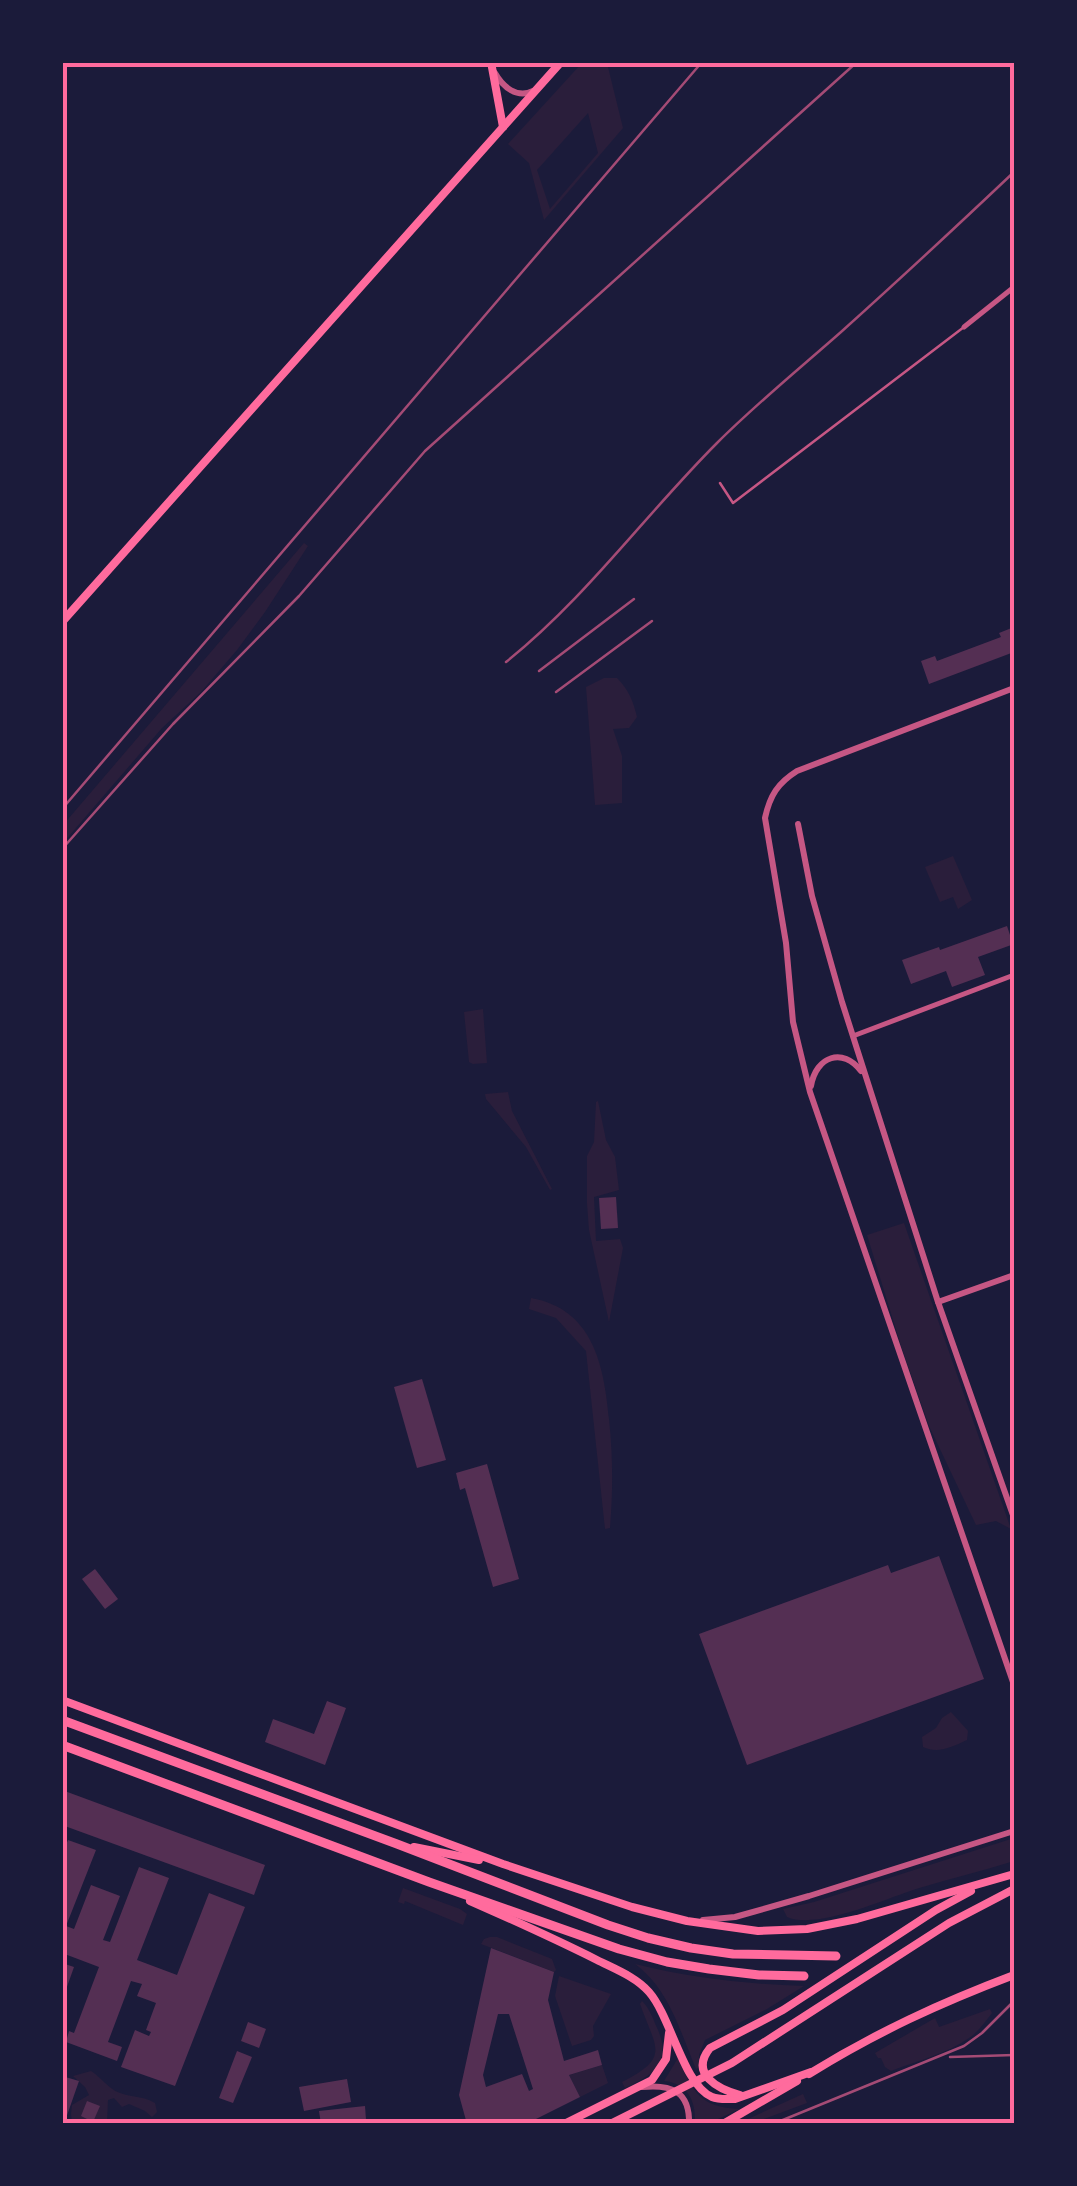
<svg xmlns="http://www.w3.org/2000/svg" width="1077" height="2186" font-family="'Exo 2',sans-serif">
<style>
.green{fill:#2a1e3b;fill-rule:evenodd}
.building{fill:#542f53;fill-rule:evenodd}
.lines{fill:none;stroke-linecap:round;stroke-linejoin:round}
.service{stroke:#c65784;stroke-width:2.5}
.minor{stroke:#c65784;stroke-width:5}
.tertiary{stroke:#c65784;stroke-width:6}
.secondary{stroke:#ff6b9d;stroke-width:8}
.primary{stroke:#ff6b9d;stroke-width:9}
.tram{stroke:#a44b75;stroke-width:2.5}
.rail{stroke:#a44b75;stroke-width:2.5}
.neatline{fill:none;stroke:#ff6b9d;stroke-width:4}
</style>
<rect width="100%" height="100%" fill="#1b1b3a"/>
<g class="green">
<path d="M 582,63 L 607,63 L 623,128 L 544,220 L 529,163 L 508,144 ZM 588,113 L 598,153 L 550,209 L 537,170 Z"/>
<polygon points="304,543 308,546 265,612 237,650 201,692 162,728 63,843 63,825"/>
<path d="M 604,678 L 617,678 C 629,690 633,701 637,717 L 629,728 L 613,729 L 622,756 L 622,803 L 595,805 L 586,687 Z"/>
<polygon points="953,856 972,900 958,909 953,897 940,902 925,867"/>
<polygon points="483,1009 487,1063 473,1064 469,1062 464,1012"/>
<polygon points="508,1092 512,1111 552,1189 550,1190 526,1147 486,1099 485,1094"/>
<polygon points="598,1101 606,1140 615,1157 619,1190 594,1197 596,1241 620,1239 623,1248 609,1322 589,1230 587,1203 587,1156 594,1142 596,1102"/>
<polygon points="904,1223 1011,1529 996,1521 976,1525 929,1426 901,1346 867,1235"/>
<path d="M 531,1298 C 593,1309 604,1365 609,1419 C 613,1456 613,1491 610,1528 L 605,1529 L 586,1351 L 556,1318 L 529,1309 Z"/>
<path d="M 951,1712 L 968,1731 L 967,1740 C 952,1747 938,1754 923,1747 L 922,1737 L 936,1728 L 942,1718 Z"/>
<path d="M 1014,1838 L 1014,1861 C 982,1871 949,1879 916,1889 C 885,1899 817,1930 787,1917 L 783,1909 L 814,1902 Z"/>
<polygon points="403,1888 460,1909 467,1914 463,1925 405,1901 404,1904 398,1902"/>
<polygon points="490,1937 497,1937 552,1959 556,1970 554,1972 481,1944 484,1939"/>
<path d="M 635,1964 C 691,1978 746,1984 804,1986 L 767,2009 L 705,2040 L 699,2055 L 700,2067 L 696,2069 C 680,2031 669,1989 635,1964 Z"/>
<polygon points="559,1976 611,1994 593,2026 594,2036 591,2040 572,2046 555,1996"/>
<path d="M 642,2001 C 650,2009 653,2019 658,2030 C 672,2063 652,2076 625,2088 L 622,2082 C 671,2057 656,2049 640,2004 Z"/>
<path d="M 990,2009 L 992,2013 C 985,2022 978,2032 969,2038 C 947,2054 916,2061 891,2071 L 885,2067 L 881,2058 L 878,2058 L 875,2053 L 935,2018 L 939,2027 Z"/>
<path d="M 678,2058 C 693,2092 699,2107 740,2109 L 709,2123 L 695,2123 C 696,2100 687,2083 664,2081 Z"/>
<polygon points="602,2065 608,2083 580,2097 569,2075"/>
<path d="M 91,2071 C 101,2077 108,2089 120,2093 C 133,2098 141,2095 155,2103 L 157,2112 L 152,2117 L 145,2111 L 129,2104 L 122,2107 L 114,2098 L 108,2100 L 107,2123 L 72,2123 L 71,2114 L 72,2105 L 89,2095 L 85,2087 L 73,2076 Z"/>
<polygon points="803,2094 807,2103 753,2123 748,2120 745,2123 739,2123"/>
</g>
<g class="building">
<polygon points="1014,627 1014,652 929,684 921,661 935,656 937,661 1001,637 999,633"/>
<polygon points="1007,926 1011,938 1014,937 1014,944 978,957 985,975 952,987 946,971 911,984 902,960 939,947 940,950"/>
<polygon points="616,1197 618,1228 601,1229 599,1198"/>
<polygon points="422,1379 446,1460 417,1468 394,1387"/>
<polygon points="487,1464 519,1579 493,1587 465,1488 460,1490 456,1473"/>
<polygon points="939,1556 984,1679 747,1765 699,1634 888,1565 891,1573"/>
<polygon points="95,1569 118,1599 105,1609 82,1579"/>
<polygon points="327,1701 346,1708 325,1765 265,1742 273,1719 314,1734"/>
<polygon points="62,1790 265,1865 254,1895 62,1825"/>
<polygon points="68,1840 96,1850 66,1926 74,1929 91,1885 120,1896 103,1940 110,1942 139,1867 169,1878 137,1960 177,1975 209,1893 245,1907 175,2086 121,2067 135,2030 149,2036 151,2032 146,2030 156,2003 137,1996 142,1984 131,1981 108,2042 122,2047 117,2061 66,2042 69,2031 74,2033 99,1967 62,1953 62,1854"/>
<path d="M 491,1948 L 554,1972 L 548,2000 L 564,2061 L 598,2050 L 602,2065 L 569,2075 L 580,2097 L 526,2124 L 467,2124 L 459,2095 ZM 498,2014 L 509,2014 L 533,2089 L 529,2091 L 522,2074 L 486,2087 L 483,2075 Z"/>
<polygon points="62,1963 74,1967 63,1998 62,1998"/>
<polygon points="248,2022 266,2029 259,2048 241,2041"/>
<polygon points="237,2051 252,2057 233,2103 219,2098"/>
<polygon points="62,2076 79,2081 64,2124 62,2124"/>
<polygon points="347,2079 351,2102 304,2111 299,2087"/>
<polygon points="87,2101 100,2106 93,2122 81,2116"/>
<polygon points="365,2106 366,2120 321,2124 319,2111"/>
</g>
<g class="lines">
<polyline class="service" points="720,483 733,503 964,327"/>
<g class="minor">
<polyline points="964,327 1014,287"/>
<polyline points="853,1036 1014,975"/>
</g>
<g class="tertiary">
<path d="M 495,73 C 503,87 517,99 533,91"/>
<path d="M 1014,688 L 797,771 C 778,783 770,795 765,818 L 786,943 L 793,1022 L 810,1092 L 1014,1685"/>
<polyline points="798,824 812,896 842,1002 938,1302 1014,1518"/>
<path d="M 811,1086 C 816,1056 843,1047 861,1071"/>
<polyline points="938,1302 1014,1275"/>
<polyline points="703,1920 735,1917 809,1896 1014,1831"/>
<path d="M 642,2087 C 671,2084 690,2091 689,2124"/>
</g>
<g class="secondary">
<polyline points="491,62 503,127"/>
<polyline points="62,622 561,62"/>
<polyline points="62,1700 503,1864 632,1907 687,1921 758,1931 807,1929 857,1919 1014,1874"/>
<polyline points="414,1847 479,1860"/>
<path d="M 470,1901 C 513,1920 555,1939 597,1960 C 615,1969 636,1977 649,1992 C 671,2017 684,2086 712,2097 C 719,2100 727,2099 735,2099 L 811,2072"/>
<path d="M 809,2074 C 877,2032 940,2003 1014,1975"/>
<path d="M 740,2095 C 718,2089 689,2074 710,2048 L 783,2010 L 936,1910 L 971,1891"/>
<polyline points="564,2124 652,2080 666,2059 669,2033"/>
<polyline points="610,2124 732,2063 949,1923 1014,1889"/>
<polyline points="723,2124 797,2081"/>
</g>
<g class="primary">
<polyline points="62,1720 397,1844 608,1925 648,1938 691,1948 733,1954 836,1956"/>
<polyline points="62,1745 429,1882 619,1949 667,1962 709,1969 759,1975 804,1976"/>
</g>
<g class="tram">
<polyline points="950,2057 1014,2055"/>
<polyline points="773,2124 964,2046 982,2033 1014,2001"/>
</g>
<g class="rail">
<path d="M 506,662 C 586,598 645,515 717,443 C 756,404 799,369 841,332 C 900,279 957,226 1014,172"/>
<polyline points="539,671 634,599"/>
<polyline points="556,692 652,621"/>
<polyline points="62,809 702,62"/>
<polyline points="62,849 173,724 299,596 425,451 857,62"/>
</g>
</g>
<rect width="1077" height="2186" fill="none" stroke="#1b1b3a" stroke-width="130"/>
<rect x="65" y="65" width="947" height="2056" class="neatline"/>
</svg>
